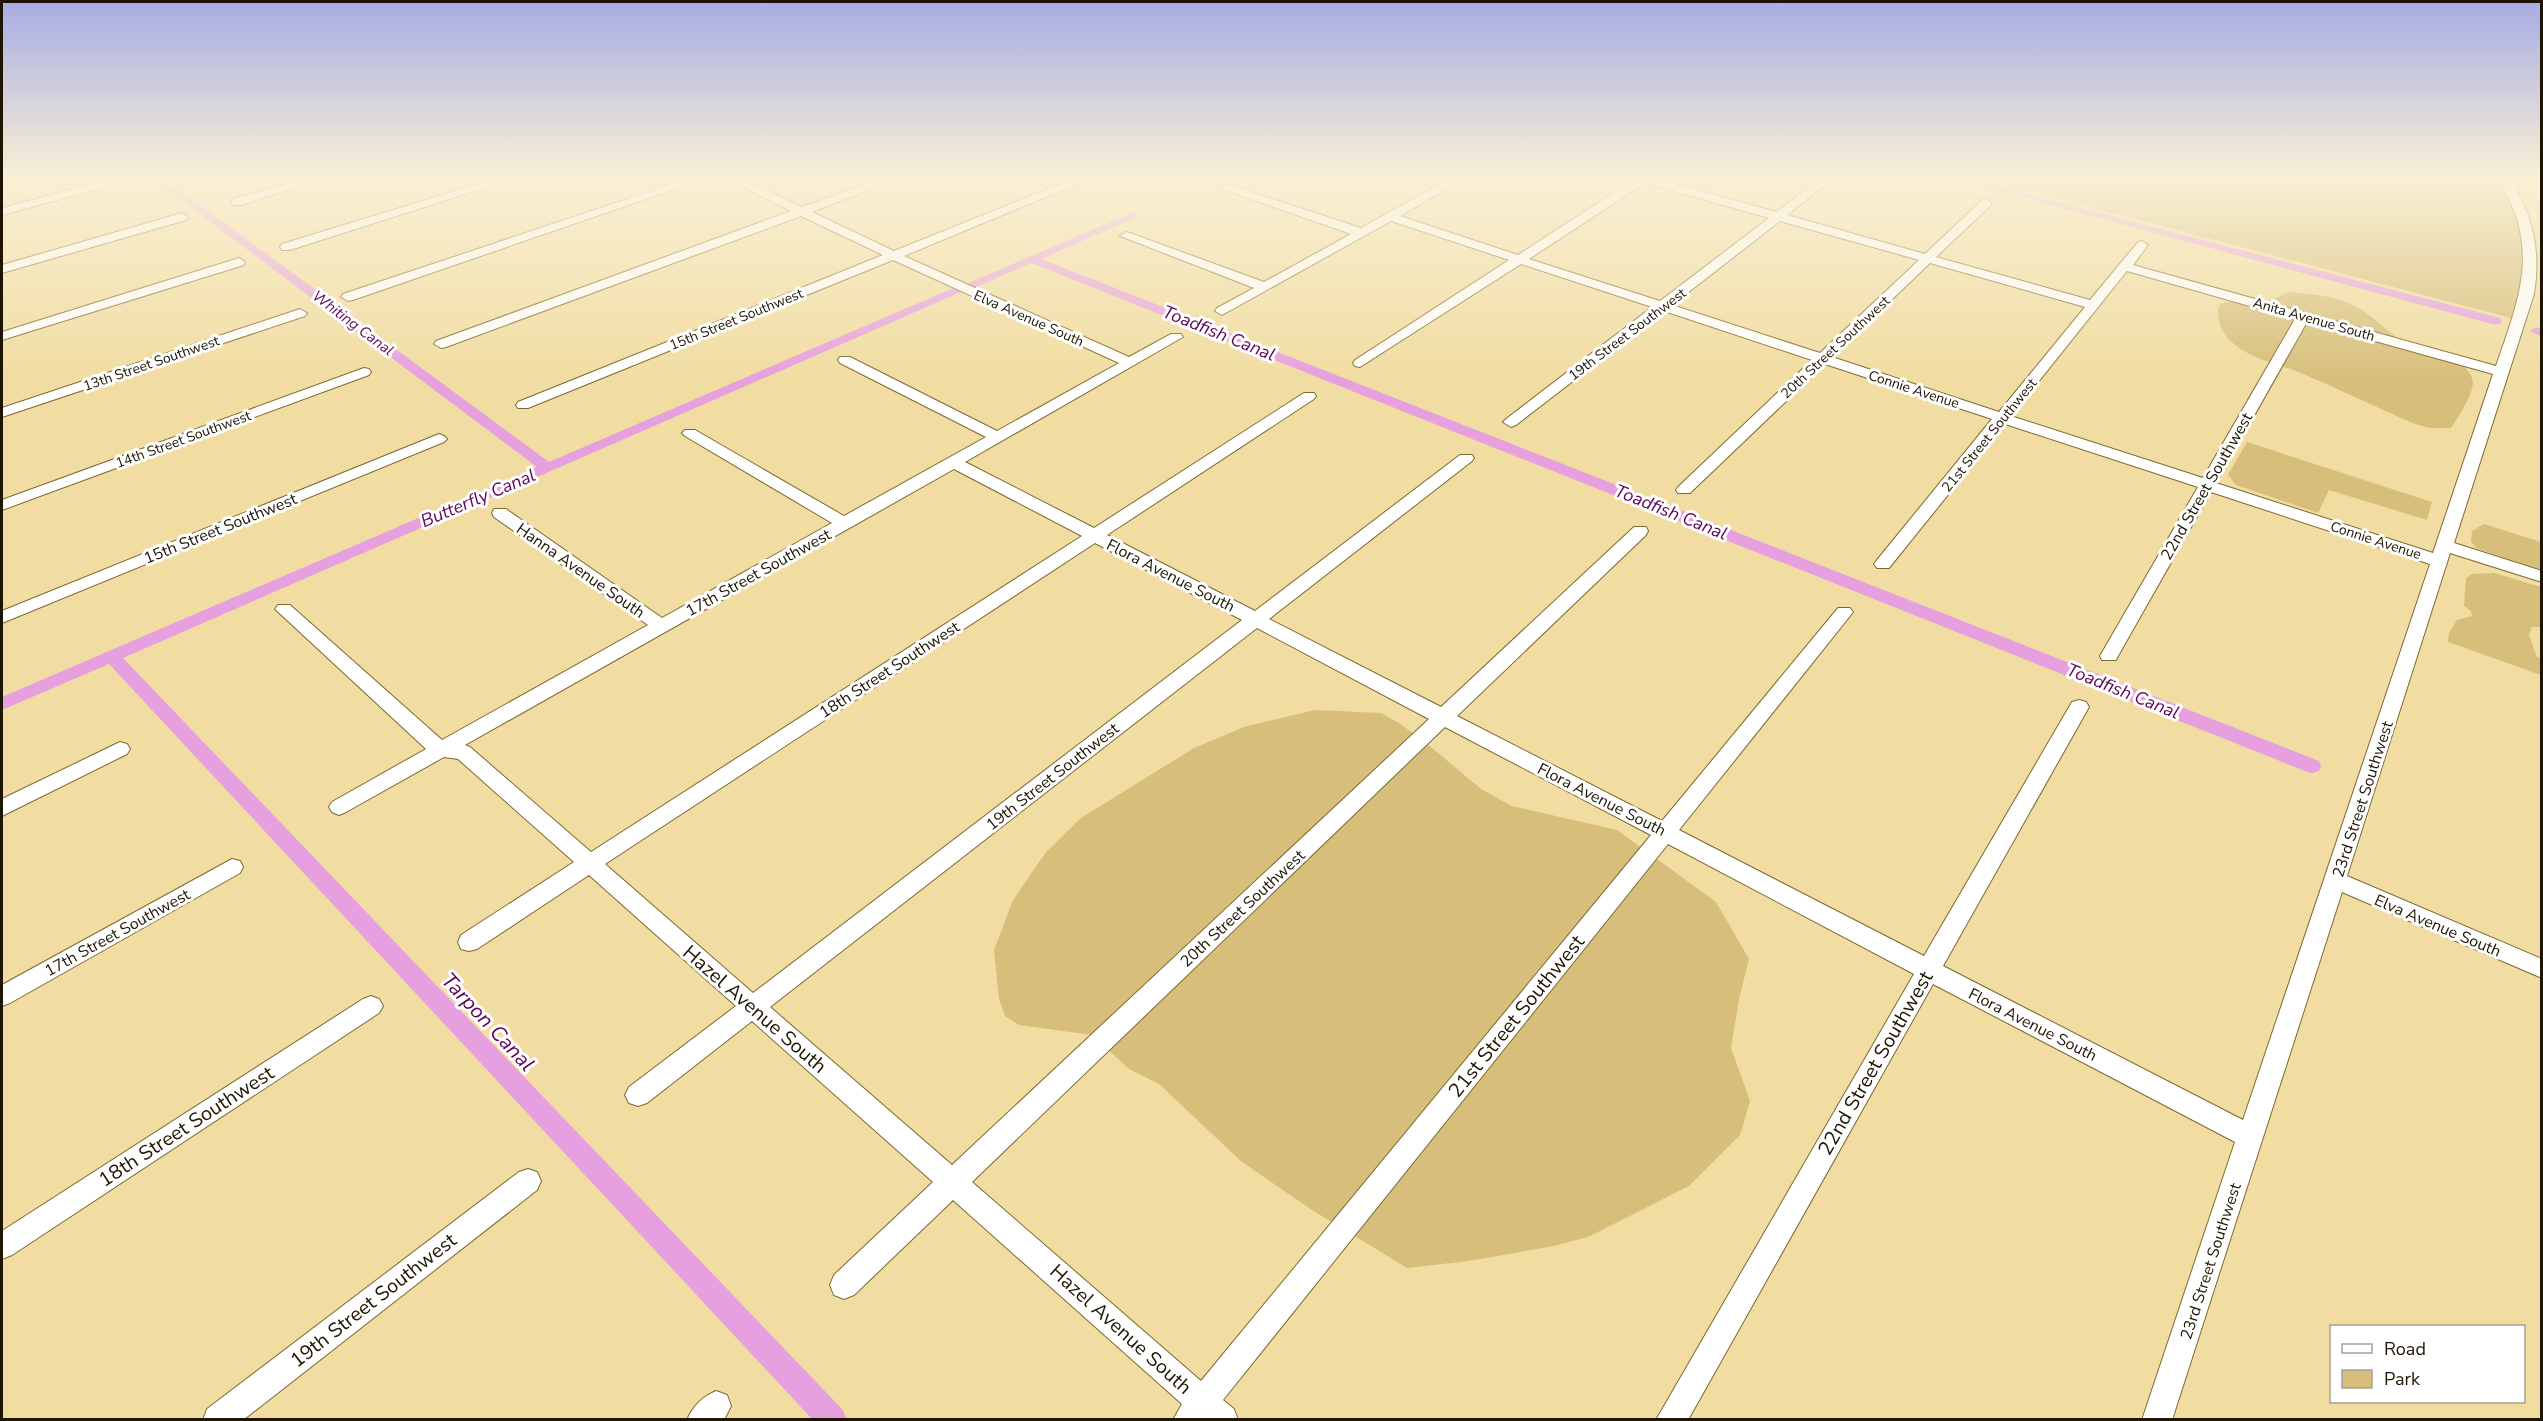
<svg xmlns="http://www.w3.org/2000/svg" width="2543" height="1421" font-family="'Nunito Sans',sans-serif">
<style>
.green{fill:#d7bf7b}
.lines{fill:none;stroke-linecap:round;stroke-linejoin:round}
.canal{fill:#e7a0df;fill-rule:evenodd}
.minor-casing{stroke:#7c6931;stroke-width:2}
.minor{fill:#fff;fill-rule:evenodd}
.labels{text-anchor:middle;stroke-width:6;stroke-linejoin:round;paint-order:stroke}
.far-street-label{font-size:14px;fill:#1d1501;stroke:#fff}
.far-water-label{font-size:15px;font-style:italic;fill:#5e0559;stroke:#fff}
.street-label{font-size:16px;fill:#1d1501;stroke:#fff}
.water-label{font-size:18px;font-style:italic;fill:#5e0559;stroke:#fff}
.near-street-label{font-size:20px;fill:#1d1501;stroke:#fff}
.near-water-label{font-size:21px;font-style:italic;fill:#5e0559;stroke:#fff}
</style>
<rect width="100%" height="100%" fill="#f1dda2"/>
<g class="green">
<path d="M 2008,179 L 2498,179 C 2528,229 2529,264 2511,318 L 2002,184 Z"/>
<path d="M 2289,292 C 2311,294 2331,295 2352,305 C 2371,313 2383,328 2400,340 C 2421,354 2461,351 2472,378 C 2477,390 2458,417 2451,428 L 2429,428 L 2415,424 C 2377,408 2339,389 2301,373 C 2279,364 2253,360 2234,344 C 2223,336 2214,317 2220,304 L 2235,300 L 2271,300 Z"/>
<polygon points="2247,442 2432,502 2427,520 2329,490 2318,513 2236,485 2228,475"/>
<polygon points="2484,524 2541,542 2541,571 2476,548 2471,541 2472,531"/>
<polygon points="2494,573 2541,587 2541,627 2532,627 2529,635 2537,657 2541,658 2541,675 2448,642 2449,633 2457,620 2472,616 2471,611 2464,606 2466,578 2472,574"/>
<polygon points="1315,710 1381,713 1399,723 1425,742 1481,789 1512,806 1617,830 1716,902 1749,959 1739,999 1731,1048 1750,1101 1740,1135 1689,1186 1588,1237 1554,1246 1469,1261 1407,1268 1312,1210 1242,1162 1159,1084 1129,1069 1092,1035 1019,1025 1005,1016 999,999 994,950 1013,900 1046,852 1081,818 1194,748 1244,727"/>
</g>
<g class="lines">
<g class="canal">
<polygon points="153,179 165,179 549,462 951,289 955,288 961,292 123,658 843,1410 847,1420 813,1420 109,664 2,710 2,697 537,467"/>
<polygon points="1954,179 1971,179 2500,318 2502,321 2500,324 2492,324"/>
<polygon points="1133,212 1137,213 1137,217 1041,259 2319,761 2321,766 2319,771 2312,773 2305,771 1031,263 974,288 970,289 964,285"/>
<polygon points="2536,327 2542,329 2542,337 2530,331"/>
</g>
<defs>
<g id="minor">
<polygon points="110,179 129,179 127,181 2,215 2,208"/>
<polygon points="302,179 321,179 241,205 233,205 231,202 233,199"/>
<polygon points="494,179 512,179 290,250 282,250 280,247 282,244"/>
<polygon points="687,179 704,179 353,300 348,301 341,297 343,294"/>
<path d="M 727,179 L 742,179 L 802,207 L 879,179 L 896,179 L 812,212 L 894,251 L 1073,179 L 1089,179 L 904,256 L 1129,357 L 1171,334 L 1181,334 L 1183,337 L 965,462 L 1094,528 L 1304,393 L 1314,393 L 1316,396 L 1314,399 L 1107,535 L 1255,611 L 1460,455 L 1472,455 L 1474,458 L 1472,461 L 1269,619 L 1441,707 L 1634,527 L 1646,527 L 1648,531 L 1646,535 L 1457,716 L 1662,821 L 1838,608 L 1850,608 L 1853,612 L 1850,616 L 1679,830 L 1924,956 L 2072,702 L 2079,700 L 2086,702 L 2089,707 L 1943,966 L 2243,1120 L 2430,564 L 2211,492 L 2118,656 L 2116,660 L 2102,660 L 2100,656 L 2198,487 L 2005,424 L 1889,568 L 1877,568 L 1874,564 L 1877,560 L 1992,419 L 1825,364 L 1690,493 L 1678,493 L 1676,490 L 1678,487 L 1812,360 L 1664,311 L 1516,425 L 1511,427 L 1503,422 L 1506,419 L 1652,307 L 1521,264 L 1360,367 L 1355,366 L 1353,363 L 1355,360 L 1509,260 L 1391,221 L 1222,315 L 1215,311 L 1217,308 L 1254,288 L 1120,236 L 1126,232 L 1130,233 L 1264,282 L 1351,234 L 1222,189 L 1222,185 L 1230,185 L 1361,228 L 1449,179 L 1464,179 L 1400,216 L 1518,255 L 1635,179 L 1658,179 L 1776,212 L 1820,179 L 1833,179 L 1787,215 L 1925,254 L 1982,200 L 1986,199 L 1992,203 L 1990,206 L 1936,257 L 2090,300 L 2138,242 L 2142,241 L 2148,245 L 2133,265 L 2496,366 C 2520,296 2541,247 2498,179 L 2510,179 C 2533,215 2541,251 2534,294 L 2454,543 L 2542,571 L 2542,582 L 2450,553 L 2347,876 L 2542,959 L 2542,978 L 2342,892 L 2172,1420 L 2142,1420 L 2235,1142 L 1933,984 L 1688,1420 L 1656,1420 L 1914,974 L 1668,844 L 1223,1400 L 1234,1409 L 1238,1420 L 1173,1420 L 1182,1404 L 953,1200 L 854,1295 L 844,1299 L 834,1295 L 830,1285 L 834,1275 L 933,1182 L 752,1021 L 647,1103 L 638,1106 L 629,1103 L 625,1095 L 629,1087 L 736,1006 L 589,875 L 477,949 L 469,951 L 461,949 L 458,942 L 461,935 L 574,862 L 458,759 L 444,757 L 346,812 L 339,815 L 332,812 L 329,807 L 332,802 L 426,749 L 275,609 L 278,605 L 290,605 L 442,740 L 648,625 L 494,517 L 492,513 L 494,509 L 506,509 L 662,618 L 832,523 L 685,436 L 682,433 L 685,430 L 695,430 L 844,516 L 986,437 L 840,363 L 838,360 L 840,357 L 850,357 L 997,431 L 1119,363 L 893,260 L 528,408 L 518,408 L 516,405 L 518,402 L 883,255 L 801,216 L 446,347 L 441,348 L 434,344 L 436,341 L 791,211 ZM 1645,183 L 1769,218 L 1660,301 L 1529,259 ZM 1780,221 L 1919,260 L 1820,353 L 1672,305 ZM 1930,263 L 2085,307 L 1999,412 L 1832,357 ZM 2127,271 L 2295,319 L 2203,478 L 2011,416 ZM 2307,322 L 2493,374 L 2433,553 L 2216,483 ZM 954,469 L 1082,536 L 591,852 L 470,747 L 465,745 ZM 1095,543 L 1242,620 L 753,993 L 605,864 ZM 1257,628 L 1429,719 L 952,1165 L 770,1007 ZM 1445,727 L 1651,835 L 1201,1381 L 972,1182 Z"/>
<polygon points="182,213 188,217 186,220 2,273 2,265"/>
<polygon points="239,258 245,262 244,265 2,340 2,332"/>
<polygon points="300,309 307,313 305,316 2,417 2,408"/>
<polygon points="364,368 369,369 371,372 369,375 2,510 2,500"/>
<polygon points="439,434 444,436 447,439 444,442 2,623 2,611"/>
<polygon points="120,742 127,744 130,749 127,754 2,816 2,799"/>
<polygon points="232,859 240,861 243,867 240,873 10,1003 2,1006 2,985"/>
<polygon points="371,996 379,999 383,1006 379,1013 12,1255 2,1259 2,1231 363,999"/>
<polygon points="528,1169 537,1172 541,1181 537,1190 243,1420 203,1420 207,1409 519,1172"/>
<path d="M 716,1391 L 727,1395 L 731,1406 L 724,1420 L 687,1420 C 693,1406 702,1397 716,1391 Z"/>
</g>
</defs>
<use href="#minor" class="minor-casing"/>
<use href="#minor" class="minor"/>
</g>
<linearGradient id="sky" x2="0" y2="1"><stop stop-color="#a7ace4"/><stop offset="0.47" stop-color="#f9f0d5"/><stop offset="1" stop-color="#f9f0d5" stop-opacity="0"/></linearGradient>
<rect width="2543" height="378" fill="url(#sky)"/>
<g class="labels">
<g class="far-street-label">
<text transform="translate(1029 318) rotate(24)" y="5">Elva Avenue South</text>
<text transform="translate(736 319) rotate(-22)" y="5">15th Street Southwest</text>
<text transform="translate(2314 319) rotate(16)" y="5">Anita Avenue South</text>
<text transform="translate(1627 334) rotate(-37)" y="5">19th Street Southwest</text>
<text transform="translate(1835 347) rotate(-43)" y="5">20th Street Southwest</text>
<text transform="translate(151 363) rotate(-19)" y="5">13th Street Southwest</text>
<text transform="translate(1914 389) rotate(18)" y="5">Connie Avenue</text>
<text transform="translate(1989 435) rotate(-51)" y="5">21st Street Southwest</text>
<text transform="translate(183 439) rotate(-20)" y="5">14th Street Southwest</text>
<text transform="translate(2376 540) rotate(18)" y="5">Connie Avenue</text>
</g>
<g class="far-water-label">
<text transform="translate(353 323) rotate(37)" y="5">Whiting Canal</text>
</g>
<g class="street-label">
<text transform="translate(2206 486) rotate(-60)" y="6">22nd Street Southwest</text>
<text transform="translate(220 528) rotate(-22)" y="6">15th Street Southwest</text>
<text transform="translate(581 570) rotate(35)" y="6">Hanna Avenue South</text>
<text transform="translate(758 572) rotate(-29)" y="6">17th Street Southwest</text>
<text transform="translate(1171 575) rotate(27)" y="6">Flora Avenue South</text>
<text transform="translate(889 669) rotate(-33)" y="6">18th Street Southwest</text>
<text transform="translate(1052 776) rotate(-38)" y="6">19th Street Southwest</text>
<text transform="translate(1602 799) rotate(27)" y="6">Flora Avenue South</text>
<text transform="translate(2362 799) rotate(-72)" y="6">23rd Street Southwest</text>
<text transform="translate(1242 908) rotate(-43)" y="6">20th Street Southwest</text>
<text transform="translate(2438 925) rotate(23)" y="6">Elva Avenue South</text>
<text transform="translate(117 932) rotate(-29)" y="6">17th Street Southwest</text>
<text transform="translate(2033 1024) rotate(27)" y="6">Flora Avenue South</text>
<text transform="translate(2210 1261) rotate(-72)" y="6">23rd Street Southwest</text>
</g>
<g class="water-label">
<text transform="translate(1219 333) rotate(22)" y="6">Toadfish Canal</text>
<text transform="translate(478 498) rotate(-23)" y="6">Butterfly Canal</text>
<text transform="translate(1671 512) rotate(22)" y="6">Toadfish Canal</text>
<text transform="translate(2123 691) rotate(22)" y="6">Toadfish Canal</text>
</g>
<g class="near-street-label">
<text transform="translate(755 1009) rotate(41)" y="7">Hazel Avenue South</text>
<text transform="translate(1516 1016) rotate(-51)" y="7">21st Street Southwest</text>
<text transform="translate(1875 1063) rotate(-60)" y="7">22nd Street Southwest</text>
<text transform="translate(186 1126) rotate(-33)" y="7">18th Street Southwest</text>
<text transform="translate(373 1300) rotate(-38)" y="7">19th Street Southwest</text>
<text transform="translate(1121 1329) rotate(42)" y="7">Hazel Avenue South</text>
</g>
<g class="near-water-label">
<text transform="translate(488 1022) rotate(47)" y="7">Tarpon Canal</text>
</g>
</g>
<rect width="2543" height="1421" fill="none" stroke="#1d1501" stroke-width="6"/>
<rect x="2330" y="1325" width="195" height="78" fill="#ffffff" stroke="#a5a199" stroke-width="1.5"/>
<rect x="2342" y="1344" width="30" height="9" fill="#ffffff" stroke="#a5a199" stroke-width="1.5"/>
<text x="2384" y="1355" font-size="18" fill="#1d1501">Road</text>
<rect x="2342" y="1370" width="30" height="18" fill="#d7bf7b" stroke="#a5a199" stroke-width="1.5"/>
<text x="2384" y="1385" font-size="18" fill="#1d1501">Park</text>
</svg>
